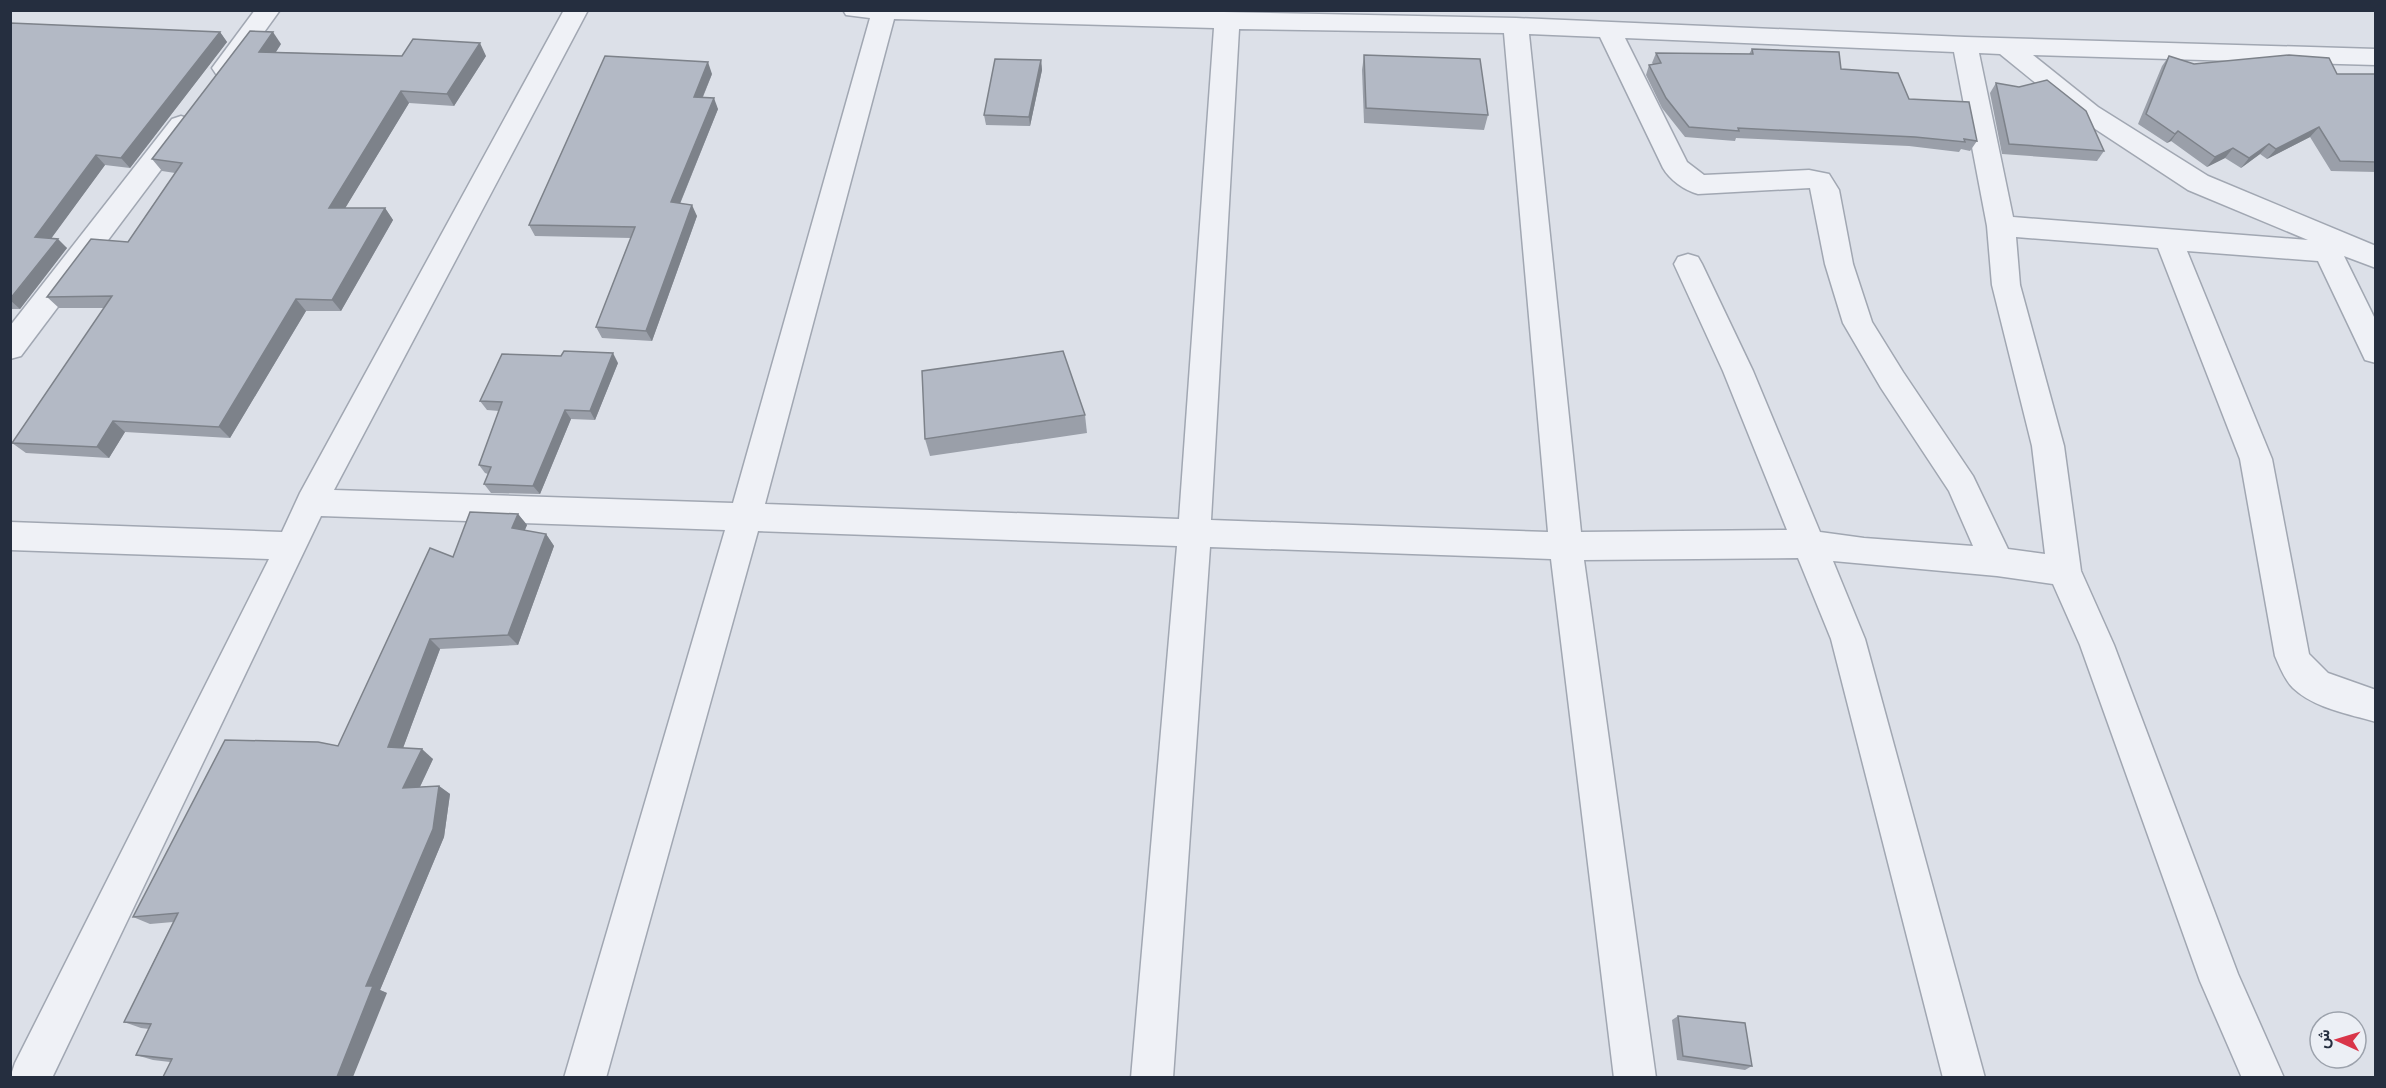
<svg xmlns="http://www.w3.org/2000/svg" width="2386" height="1088" font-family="Commissioner,Vazirmatn,sans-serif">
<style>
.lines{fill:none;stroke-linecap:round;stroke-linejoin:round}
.minor-casing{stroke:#a1a7b2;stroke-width:3}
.minor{fill:#eff1f6;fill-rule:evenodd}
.wall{fill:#9a9fa9}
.shaded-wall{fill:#7d828a}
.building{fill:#b3b9c5;stroke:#7d828a;stroke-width:1.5}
</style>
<rect width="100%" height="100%" fill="#dce0e8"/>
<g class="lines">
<defs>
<g id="minor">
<polygon points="255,10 280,10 234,74 225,76 216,74 212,68"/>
<path d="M 564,10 L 588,10 L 334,490 L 733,503 L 870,18 L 846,15 L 843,10 L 1127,10 L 1516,18 L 1965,37 L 2376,49 L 2376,65 L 2033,55 L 2098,107 L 2208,176 L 2376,246 L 2376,268 L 2344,256 L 2376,321 L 2376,363 L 2365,360 L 2318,261 L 2187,251 L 2272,459 L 2309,654 L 2328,673 L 2376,690 L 2376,722 C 2349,714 2314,708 2293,688 C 2284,679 2280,667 2275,656 L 2240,459 L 2158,248 L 2016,237 L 2020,285 L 2064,446 L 2081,571 L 2114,645 L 2238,974 L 2284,1078 L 2242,1078 L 2200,981 L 2080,645 L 2053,584 L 1997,576 L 1833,561 L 1865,639 L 1985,1078 L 1943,1078 L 1831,639 L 1798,558 L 1584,560 L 1656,1078 L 1614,1078 L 1551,559 L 1210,547 L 1173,1078 L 1131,1078 L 1177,546 L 758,531 L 606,1078 L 564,1078 L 725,530 L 321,516 L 52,1078 L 10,1078 L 15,1063 L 269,559 L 10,550 L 10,522 L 282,532 L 300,493 ZM 894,19 L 1214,28 L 1179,519 L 765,504 ZM 1239,29 L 1504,33 L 1548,532 L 1211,520 ZM 1529,34 L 1600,37 L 1663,168 C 1670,180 1684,190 1698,194 L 1810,188 L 1825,264 L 1843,323 L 1881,388 L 1949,491 L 1973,546 L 1864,538 L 1820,532 L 1753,371 L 1702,264 L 1698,257 L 1688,254 L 1678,257 L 1674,264 L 1723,371 L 1787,530 L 1581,532 ZM 1625,38 L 1954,52 L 1987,226 L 1992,285 L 2032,446 L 2045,554 L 2008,549 L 1973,476 L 1903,372 L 1872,322 L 1853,264 L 1839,190 L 1829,174 L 1809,170 L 1704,175 L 1687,162 ZM 1979,53 L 2000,54 L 2080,119 L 2188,190 L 2308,240 L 2013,217 Z"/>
<polygon points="181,116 190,119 194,125 190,131 21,356 10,359 10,326 172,119"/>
</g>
</defs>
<use href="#minor" class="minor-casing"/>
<use href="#minor" class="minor"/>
</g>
<g class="wall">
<polygon points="10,23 220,32 227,42 130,168 105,165 51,238 67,248 20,309 10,309"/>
<polygon points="281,44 276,52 402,56 486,56 454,106 409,103 345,208 385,208 393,220 341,311 306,311 230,438 125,432 109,458 26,453 12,443 104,308 59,308 47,297 128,242 175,173 162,171 152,159"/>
<polygon points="1752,49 1841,69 1909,99 1977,141 1970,151 1961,149 1959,152 1909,146 1736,138 1735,141 1685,137 1662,108 1646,75 1649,65 1653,64 1652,63 1656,53 1749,54"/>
<polygon points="1364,55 1488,115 1484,130 1364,123 1362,70"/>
<polygon points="2169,56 2194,64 2337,74 2376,74 2376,172 2331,171 2310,137 2267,159 2260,154 2241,168 2225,158 2207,167 2171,141 2167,143 2138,124 2162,66"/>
<polygon points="1041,60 1042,70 1030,126 986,125 984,115"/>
<polygon points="712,74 703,97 718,109 680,204 697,216 652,341 602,338 596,327 631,238 535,236 529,225"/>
<polygon points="1996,83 2104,151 2097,161 2002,154 1990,93"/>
<polygon points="618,363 595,420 571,419 540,494 491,493 484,484 488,474 485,473 479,465 499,411 487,410 480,401"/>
<polygon points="1085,415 1087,433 930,456 925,439"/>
<polygon points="518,514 527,525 524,531 546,534 554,546 518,645 440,649 403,748 433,759 420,787 439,786 450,794 444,837 380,990 387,993 170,1062 153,1060 136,1055 149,1029 141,1028 124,1022 173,922 150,924 133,917 338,746 453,557"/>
<polygon points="1678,1016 1752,1066 1745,1070 1677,1060 1672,1020"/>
</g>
<g class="shaded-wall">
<polygon points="220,32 227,42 130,168 121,158"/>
<polygon points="273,32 281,44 268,64 259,52"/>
<polygon points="480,43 486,56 454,106 447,94"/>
<polygon points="1041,60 1042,70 1030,126 1029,117"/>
<polygon points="708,62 712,74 698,108 694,97"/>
<polygon points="401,91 409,103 338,220 329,208"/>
<polygon points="714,98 718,109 676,213 671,202"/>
<polygon points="2319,127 2310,137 2267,159 2276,149"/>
<polygon points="2178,131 2171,141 2167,143 2175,134"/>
<polygon points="2269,144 2260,154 2241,168 2249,158"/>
<polygon points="2233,148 2225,158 2207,167 2215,157"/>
<polygon points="96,155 105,165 45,247 35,237"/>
<polygon points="692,205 697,216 652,341 646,331"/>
<polygon points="385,208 393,220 341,311 332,300"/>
<polygon points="58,239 67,248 20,309 10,300"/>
<polygon points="296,299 306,311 230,438 219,427"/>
<polygon points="613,353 618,363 595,420 590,411"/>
<polygon points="565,410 571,419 540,494 533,486"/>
<polygon points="113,421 125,432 109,458 97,447"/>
<polygon points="518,514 527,525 521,540 512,528"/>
<polygon points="546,534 554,546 518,645 508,635"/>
<polygon points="430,639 440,649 400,756 388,747"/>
<polygon points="422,749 433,759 415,797 403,788"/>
<polygon points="439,786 450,794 444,837 380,990 387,993 353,1077 337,1077 366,986"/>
</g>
<g class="building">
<polygon points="10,23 220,32 121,158 96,155 35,237 58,239 10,299"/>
<polygon points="250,31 273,32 259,52 402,56 413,39 480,43 447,94 401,91 329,208 385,208 332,300 296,299 219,427 113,421 97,447 12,443 112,296 47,297 91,239 128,242 182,163 152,159"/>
<polygon points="1752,49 1839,52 1841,69 1898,73 1909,99 1969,102 1977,141 1964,139 1965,142 1915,137 1738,128 1739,131 1689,127 1666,98 1649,65 1661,63 1656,53 1753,54"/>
<polygon points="1364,55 1480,59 1488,115 1366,108"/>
<polygon points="2289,55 2329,58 2337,74 2376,74 2376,162 2340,161 2319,127 2276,149 2269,144 2249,158 2233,148 2215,157 2178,131 2175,134 2146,114 2169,56 2194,64"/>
<polygon points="605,56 708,62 694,97 714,98 671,202 692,205 646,331 596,327 635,227 529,225"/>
<polygon points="995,59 1041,60 1029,117 984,115"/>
<polygon points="2047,80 2086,111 2104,151 2009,144 1996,83 2019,87"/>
<polygon points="564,351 613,353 590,411 565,410 533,486 484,484 491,467 479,465 502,402 480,401 502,354 561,356"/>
<polygon points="1063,351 1085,415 925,439 922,371"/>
<polygon points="470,512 518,514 512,528 546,534 508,635 430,639 388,747 422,749 403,788 439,786 433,829 366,986 373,986 337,1077 163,1077 172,1059 136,1055 151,1024 124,1022 178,913 133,917 225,740 318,742 338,746 430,548 453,557"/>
<polygon points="1678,1016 1745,1023 1752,1066 1683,1056"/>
</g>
<rect width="2386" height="1088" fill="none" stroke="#252e3f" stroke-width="24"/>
<g transform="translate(2338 1040) rotate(274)"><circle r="28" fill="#eceff5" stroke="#9ca2ac" stroke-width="1.5"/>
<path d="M0-4.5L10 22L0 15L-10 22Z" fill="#d93549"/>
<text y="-9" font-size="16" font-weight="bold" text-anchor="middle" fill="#252e3f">ش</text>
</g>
</svg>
